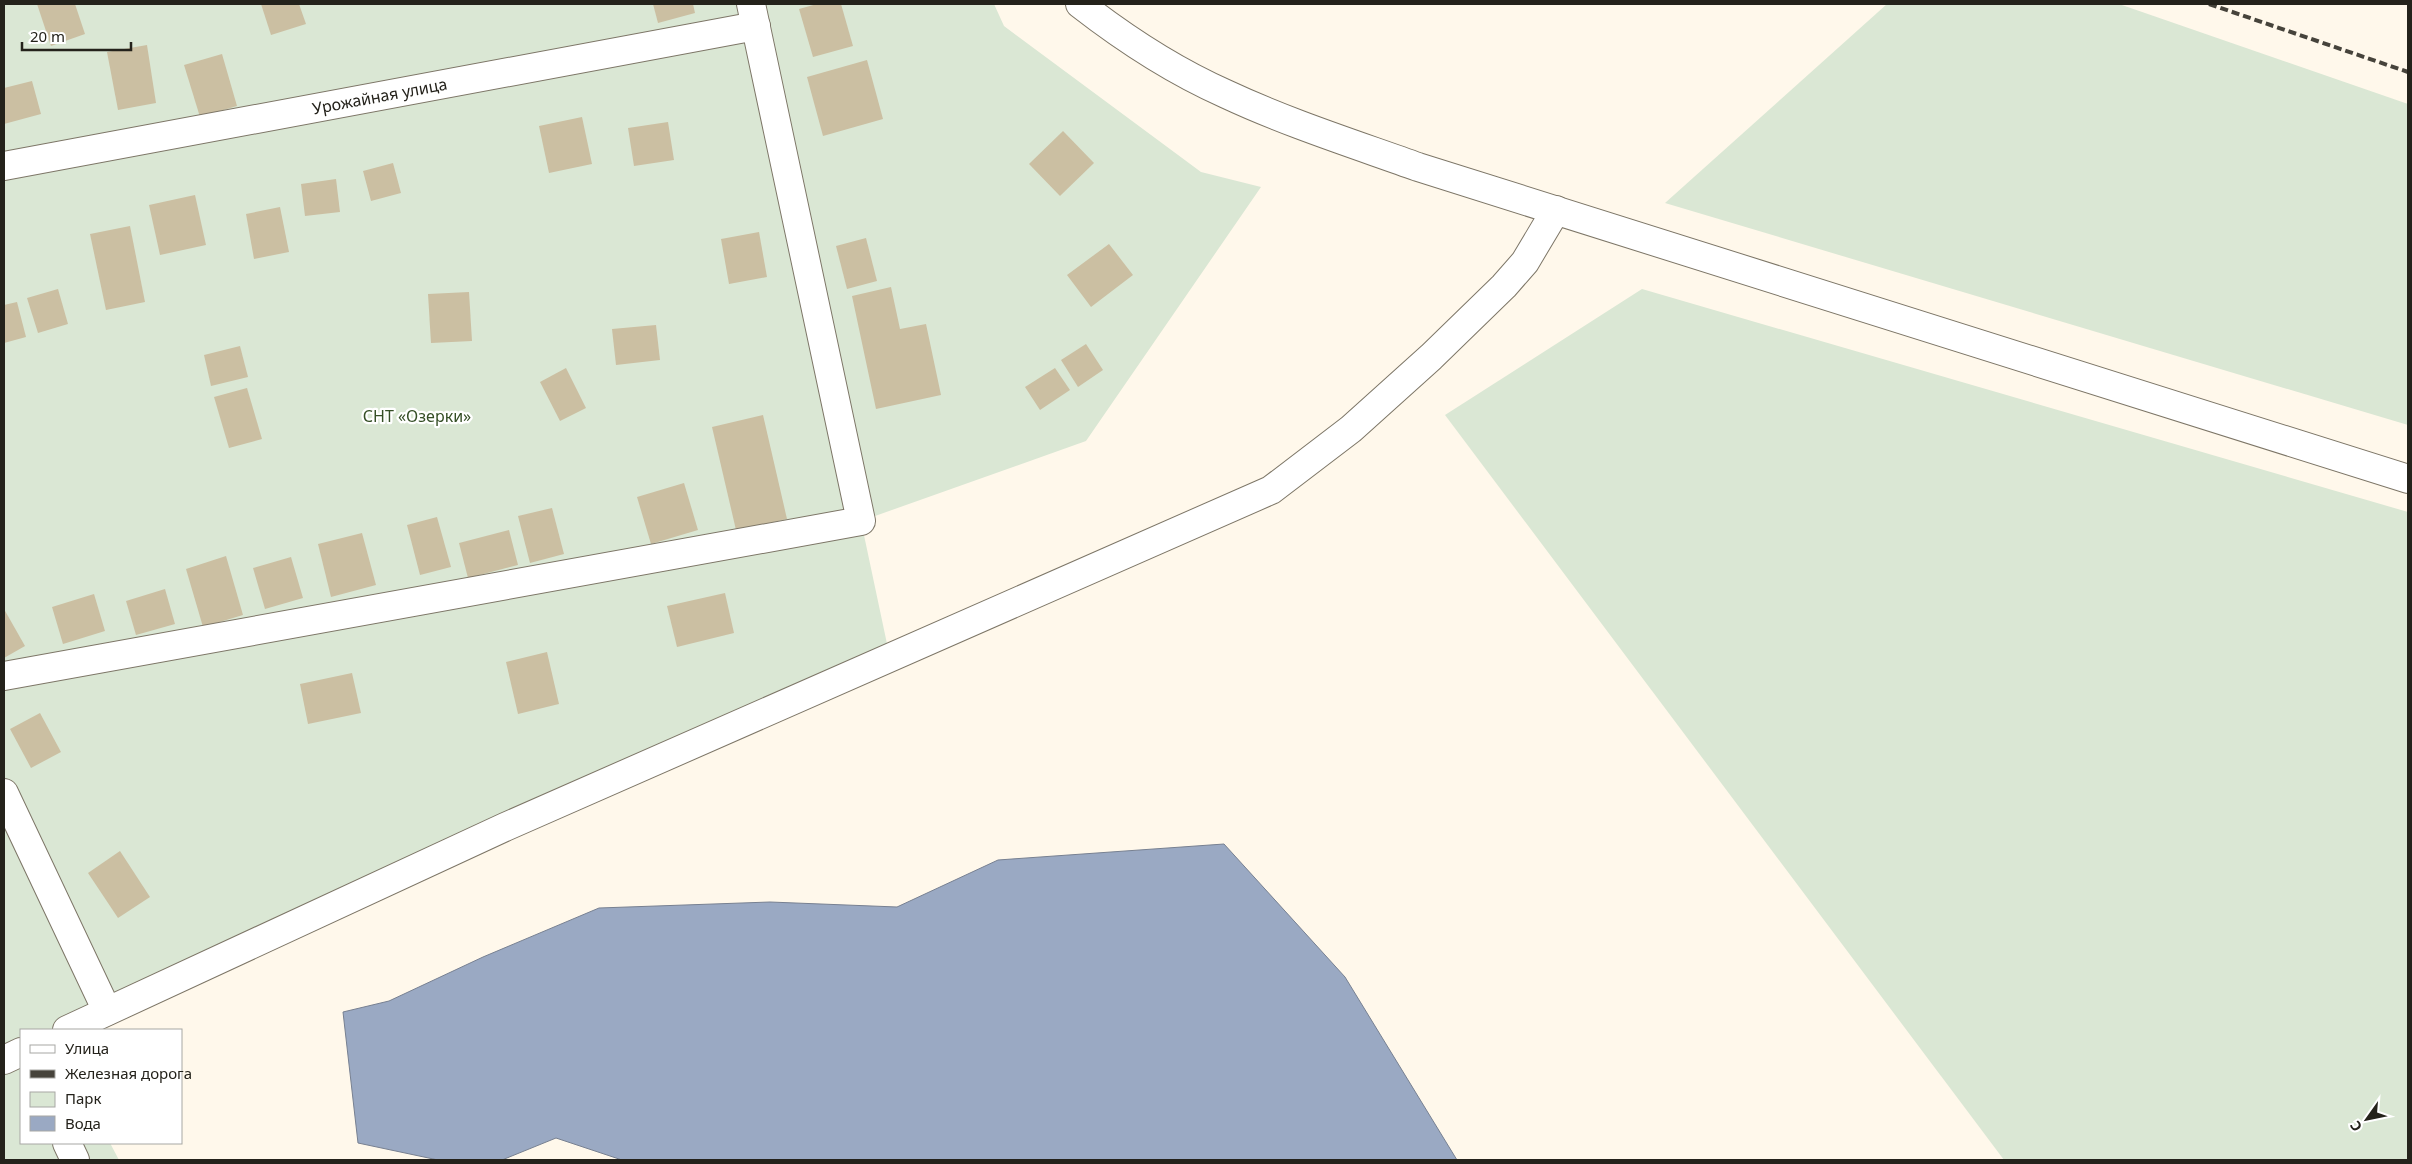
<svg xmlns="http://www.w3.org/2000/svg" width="2412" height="1164" font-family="'Noto Sans',sans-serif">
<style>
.green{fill:#dae7d4}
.water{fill:#9aa9c3;stroke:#778091}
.building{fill:#cbbfa2}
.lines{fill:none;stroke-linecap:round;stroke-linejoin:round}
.minor-casing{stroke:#7d7667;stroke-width:30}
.tertiary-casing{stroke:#7d7667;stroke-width:30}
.minor{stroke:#fff;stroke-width:28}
.tertiary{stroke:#fff;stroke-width:28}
.rail{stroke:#46433b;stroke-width:4;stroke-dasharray:8 4;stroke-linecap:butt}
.labels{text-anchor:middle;stroke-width:4.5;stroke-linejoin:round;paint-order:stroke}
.street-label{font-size:16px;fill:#24221b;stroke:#fff}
.park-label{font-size:16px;fill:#344e25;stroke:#fff}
</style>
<rect width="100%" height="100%" fill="#fff8eb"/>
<g class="green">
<polygon points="4,4 994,4 1004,26 1201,172 1261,187 1086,441 861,521 890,658 67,1030 21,1030 21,1143 110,1143 119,1160 4,1160"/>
<polygon points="1887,4 2119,4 2408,104 2408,425 1665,203"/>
<polygon points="1642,289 2408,512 2408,1160 2004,1160 1445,415"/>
</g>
<polygon class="water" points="1224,844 1345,977 1457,1160 622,1160 556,1138 502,1160 438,1160 358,1143 343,1012 389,1001 483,957 599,908 770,902 897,907 998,860"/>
<g class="building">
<polygon points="37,4 75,4 85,34 51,46"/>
<polygon points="261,4 299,4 306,24 271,35"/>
<polygon points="653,4 693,4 695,13 658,23"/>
<polygon points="817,4 841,4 853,46 813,57 799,9"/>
<polygon points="147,45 156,103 118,110 107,52"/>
<polygon points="222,54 237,106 200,117 184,65"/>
<polygon points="867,60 883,119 823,136 807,77"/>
<polygon points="32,81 41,114 4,124 4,88"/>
<polygon points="582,117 592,164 549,173 539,126"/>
<polygon points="668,122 674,160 634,166 628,128"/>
<polygon points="1063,131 1094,163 1060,196 1029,164"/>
<polygon points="393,163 401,193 371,201 363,171"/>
<polygon points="336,179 340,212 305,216 301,184"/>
<polygon points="195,195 206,245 160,255 149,205"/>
<polygon points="280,207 289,252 254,259 246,214"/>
<polygon points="130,226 145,302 106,310 90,234"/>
<polygon points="759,232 767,277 729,284 721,239"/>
<polygon points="866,238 877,281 847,289 836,246"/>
<polygon points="1109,244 1133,275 1091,307 1067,275"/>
<polygon points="891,287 900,329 926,324 941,395 876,409 852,296"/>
<polygon points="58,289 68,324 38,333 27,298"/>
<polygon points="469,292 472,341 431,343 428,294"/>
<polygon points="17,302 26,337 4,343 4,305"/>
<polygon points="656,325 660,360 616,365 612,329"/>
<polygon points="1086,344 1103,370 1078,387 1061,360"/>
<polygon points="240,346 248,377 211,386 204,355"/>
<polygon points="566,368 586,408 560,421 540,382"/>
<polygon points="1055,368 1070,390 1040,410 1025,387"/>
<polygon points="247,388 262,439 229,448 214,397"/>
<polygon points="763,415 787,519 736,530 712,427"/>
<polygon points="684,483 698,530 651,544 637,497"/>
<polygon points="552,508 564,554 530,563 518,516"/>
<polygon points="437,517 451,567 420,575 407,525"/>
<polygon points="509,530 518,565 468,578 459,543"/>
<polygon points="362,533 376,585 331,597 318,544"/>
<polygon points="226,556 243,615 203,627 186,569"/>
<polygon points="291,557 303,598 265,609 253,568"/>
<polygon points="165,589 175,624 136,635 126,601"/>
<polygon points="725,593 734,633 677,647 667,606"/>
<polygon points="94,594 105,631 63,644 52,607"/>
<polygon points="4,609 25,646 4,658"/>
<polygon points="547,652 559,704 518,714 506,662"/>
<polygon points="352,673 361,713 308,724 300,684"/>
<polygon points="40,713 61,752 31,768 10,729"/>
<polygon points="120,851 150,897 118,918 88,873"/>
</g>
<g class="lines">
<defs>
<g id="minor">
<path id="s1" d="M 4,166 L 756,26"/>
<polyline points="4,676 861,521 751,4"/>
<polyline points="4,793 107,1011"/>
<polyline points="67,1030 505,827 1271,490 1351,429 1431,357 1504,286 1525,262 1556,210"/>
<polyline points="4,1060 21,1052"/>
<polyline points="67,1143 75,1160"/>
</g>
<path id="tertiary" d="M 1080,4 C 1125,39 1174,71 1226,94 C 1288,123 1354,144 1418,167 L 2408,479"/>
</defs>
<use href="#minor" class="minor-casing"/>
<use href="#tertiary" class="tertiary-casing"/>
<use href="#minor" class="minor"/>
<use href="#tertiary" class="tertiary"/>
<polyline class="rail" points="2209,4 2408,72"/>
</g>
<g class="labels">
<g class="street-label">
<text dy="6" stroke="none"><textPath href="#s1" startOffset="382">Урожайная улица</textPath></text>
</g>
<g class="park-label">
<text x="417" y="422">СНТ «Озерки»</text>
</g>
</g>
<rect width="2412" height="1164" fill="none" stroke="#24221b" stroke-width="10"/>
<rect x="20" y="1029" width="162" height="115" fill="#ffffff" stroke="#a7a7a4"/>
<rect x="30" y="1045" width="25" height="8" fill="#ffffff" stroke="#a7a7a4"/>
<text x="65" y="1054" font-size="15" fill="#24221b">Улица</text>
<rect x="30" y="1070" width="25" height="8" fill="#46433b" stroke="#a7a7a4"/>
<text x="65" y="1079" font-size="15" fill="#24221b">Железная дорога</text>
<rect x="30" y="1092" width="25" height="15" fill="#dae7d4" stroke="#a7a7a4"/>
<text x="65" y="1104" font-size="15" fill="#24221b">Парк</text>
<rect x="30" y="1116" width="25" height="15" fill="#9aa9c3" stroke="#a7a7a4"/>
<text x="65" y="1129" font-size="15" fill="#24221b">Вода</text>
<g transform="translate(2367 1119) rotate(237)" stroke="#ffffff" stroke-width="4" paint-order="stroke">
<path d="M0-4L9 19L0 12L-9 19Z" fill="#24221b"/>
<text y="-8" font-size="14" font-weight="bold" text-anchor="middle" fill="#24221b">С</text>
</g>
<path d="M22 42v8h109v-8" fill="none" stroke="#24221b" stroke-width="2.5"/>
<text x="30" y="42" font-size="15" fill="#24221b" stroke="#ffffff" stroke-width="4" paint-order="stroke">20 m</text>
</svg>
